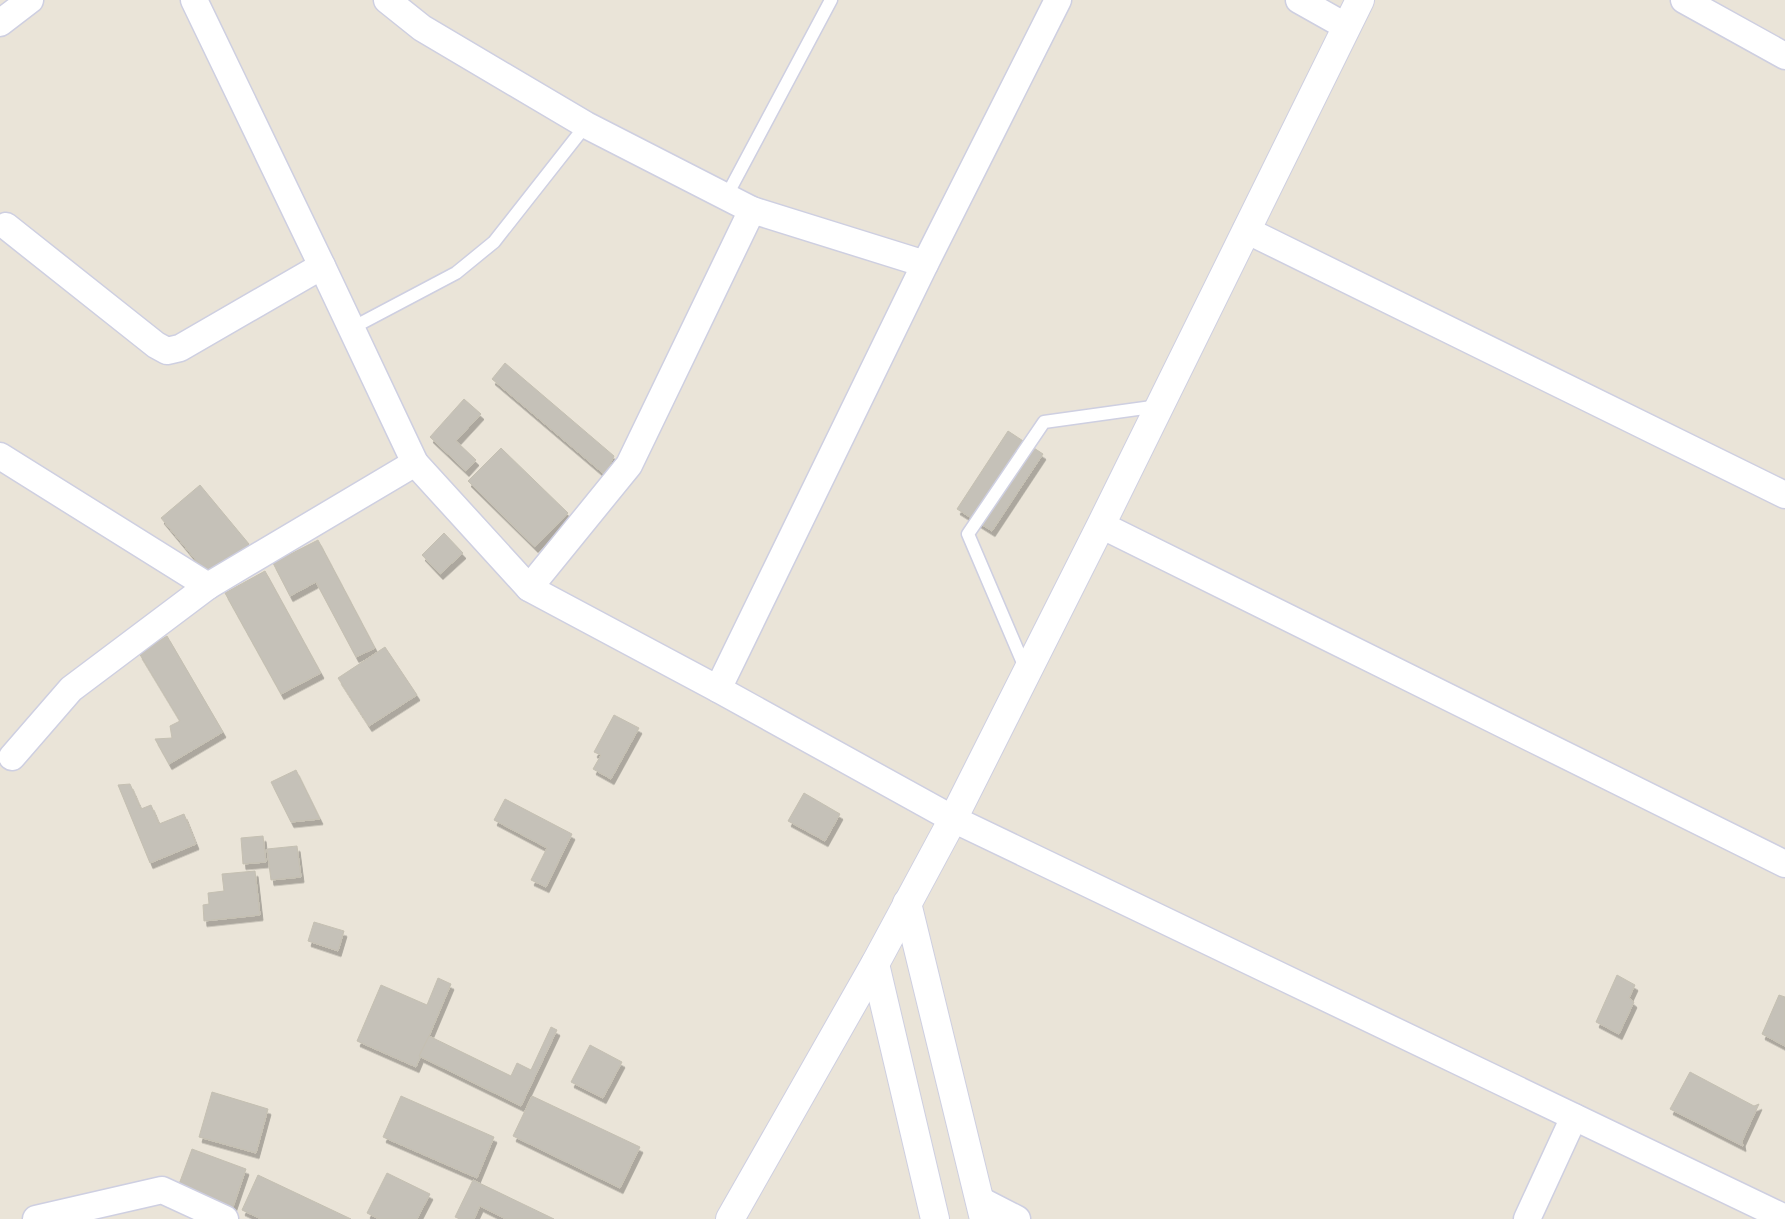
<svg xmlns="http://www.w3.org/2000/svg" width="1785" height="1219" font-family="Montserrat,sans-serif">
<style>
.building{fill:#c5c1b8;stroke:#c5c0b2;filter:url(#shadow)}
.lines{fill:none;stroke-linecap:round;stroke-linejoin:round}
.lane-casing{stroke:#cecfe1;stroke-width:15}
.street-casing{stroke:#cecfe1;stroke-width:29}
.secondary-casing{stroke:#cecfe1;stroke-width:30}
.lane{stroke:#fff;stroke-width:12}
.street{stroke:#fff;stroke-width:26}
.secondary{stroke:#fff;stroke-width:28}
</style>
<defs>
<filter id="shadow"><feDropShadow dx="3" dy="5.5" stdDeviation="0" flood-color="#0004"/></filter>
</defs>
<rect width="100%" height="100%" fill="#eae4d8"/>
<g class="building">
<polygon points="505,363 614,456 605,475 492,379"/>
<polygon points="464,399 481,414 456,441 476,460 466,471 430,437"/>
<polygon points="1008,431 1043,454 992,531 957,509"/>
<polygon points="501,448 568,513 535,547 468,481"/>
<polygon points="200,485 249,544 210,577 161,518"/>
<polygon points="444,533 463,553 440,574 422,555"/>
<polygon points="318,540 375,648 356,657 316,582 290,596 273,563"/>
<polygon points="265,571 321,673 281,694 225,593"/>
<polygon points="167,636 223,732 169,764 155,739 172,738 170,726 180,721 139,653"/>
<polygon points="385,647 417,695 369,726 338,678"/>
<polygon points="614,715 639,728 611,779 593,769 601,755 594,752"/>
<polygon points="296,770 320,819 291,822 271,782"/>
<polygon points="130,784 141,809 151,805 159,824 184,814 196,844 150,863 118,785"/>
<polygon points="804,793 840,814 825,841 788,821"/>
<polygon points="505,799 572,834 546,887 531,880 547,848 494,820"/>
<polygon points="263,836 266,862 243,864 241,838"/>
<polygon points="297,846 301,877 271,880 267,849"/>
<polygon points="255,871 260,915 204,921 203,905 209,904 208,893 224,891 222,874"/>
<polygon points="314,922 344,931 338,951 308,941"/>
<polygon points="1617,975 1635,985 1629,998 1634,1002 1619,1034 1596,1022"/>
<polygon points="438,978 451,984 416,1067 357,1041 381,985 427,1005"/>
<polygon points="1779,995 1785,997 1785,1046 1762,1034"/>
<polygon points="551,1027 557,1030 521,1106 419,1056 429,1036 511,1076 517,1063 531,1070"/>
<polygon points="590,1045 622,1062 603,1098 571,1082"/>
<polygon points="1690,1072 1754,1106 1759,1104 1742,1141 1743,1146 1670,1109"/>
<polygon points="212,1092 268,1109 256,1153 199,1137"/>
<polygon points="401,1096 494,1137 477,1178 383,1137"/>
<polygon points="532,1096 640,1147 620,1188 513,1136"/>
<polygon points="192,1149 246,1169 233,1207 178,1187"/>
<polygon points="387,1173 430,1194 417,1219 379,1219 367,1213"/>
<polygon points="258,1175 351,1219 261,1219 242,1210"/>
<polygon points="473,1180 554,1219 506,1219 480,1206 474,1219 460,1219 455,1217"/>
</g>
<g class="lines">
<defs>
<g id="lane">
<polyline points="726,197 831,0"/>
<polyline points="352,328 456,273 494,242 586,125"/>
<polyline points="1026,670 968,534 1044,422 1159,406"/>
</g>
<g id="street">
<polyline points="194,0 322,266 415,463 529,588 718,689 953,819 1785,1218"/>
<polyline points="387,0 422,28 586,125 752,210 925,264"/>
<polyline points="1299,0 1347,27"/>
<polyline points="1684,0 1785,56"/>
<polyline points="0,23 30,0"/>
<polyline points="6,226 156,345 167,351 180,348 322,266"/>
<polyline points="1246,230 1785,495"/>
<polyline points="0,456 208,586"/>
<polyline points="1101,525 1785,864"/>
<polyline points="529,588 629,465 752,210"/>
<polyline points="718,689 925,264 1058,0"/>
<polyline points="12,757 71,689 208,586 415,463"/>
<polyline points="980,1200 1017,1219"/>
<polyline points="36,1219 162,1190 225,1219"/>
<polyline points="1527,1219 1574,1117"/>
</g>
<g id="secondary">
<polyline points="907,903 984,1219"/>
<polyline points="875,964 935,1219"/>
<polyline points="730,1219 875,964 953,819 1101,525 1360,0"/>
</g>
</defs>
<use href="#lane" class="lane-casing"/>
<use href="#street" class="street-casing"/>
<use href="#secondary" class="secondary-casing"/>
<use href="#lane" class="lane"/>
<use href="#street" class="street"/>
<use href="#secondary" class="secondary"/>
</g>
</svg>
